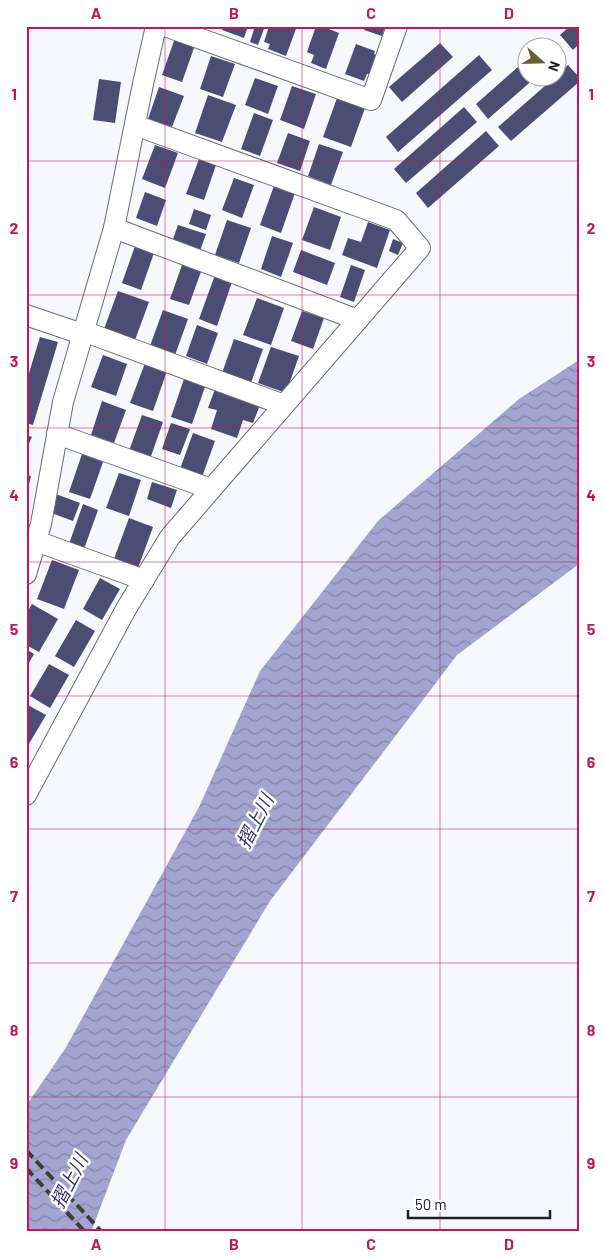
<svg xmlns="http://www.w3.org/2000/svg" width="605" height="1258" font-family="Barlow,'Noto Sans JP',sans-serif">
<style>
.water{fill:url(#water-waves)}
.building{fill:#4c4d73}
.lines{fill:none;stroke-linecap:round;stroke-linejoin:round}
.street-casing{stroke:#6b6c77;stroke-width:22}
.street{stroke:#fff;stroke-width:20}
.rail{stroke:#3c3d41;stroke-width:4;stroke-dasharray:10 5;stroke-linecap:butt}
.grid{fill:none;stroke:#c2185b;stroke-width:1;stroke-opacity:0.55}
.labels{text-anchor:middle;stroke-width:5;stroke-linejoin:round;paint-order:stroke}
.water-label{font-size:19px;font-style:italic;fill:#39386e;stroke:#fff}
.neatline{fill:none;stroke:#c2185b;stroke-width:2}
.grid-label{font-size:16px;text-anchor:middle;font-weight:bold;fill:#c2185b}
</style>
<defs>
<pattern id="water-waves" width="16" height="10" patternUnits="userSpaceOnUse" patternTransform="scale(1.25)"><rect width="16" height="10" fill="#a2a5cf"/><path d="M0 5q4-4 8 0t8 0" fill="none" stroke="#8486a8"/></pattern>
</defs>
<rect width="100%" height="100%" fill="#f7f8fd"/>
<polygon class="water" points="579,360 579,564 457,655 270,901 126,1140 91,1232 26,1232 26,1106 65,1049 199,807 260,671 378,521 519,399"/>
<g class="building">
<polygon points="223,26 248,26 244,38 222,30"/>
<polygon points="255,26 265,26 258,45 250,42"/>
<polygon points="269,26 297,26 286,56 268,49 270,44 264,42"/>
<polygon points="316,26 321,26 339,33 326,69 311,63 314,55 307,52"/>
<polygon points="366,26 385,26 382,36 364,30"/>
<polygon points="570,26 579,26 579,44 573,50 560,35"/>
<polygon points="175,38 195,45 182,82 162,75"/>
<polygon points="440,43 453,57 402,102 389,87"/>
<polygon points="356,44 375,51 374,54 376,55 369,74 367,74 364,81 345,74"/>
<polygon points="479,55 492,70 398,152 386,137"/>
<polygon points="211,56 235,64 223,97 200,89"/>
<polygon points="528,58 528,78 535,78 488,119 476,104"/>
<polygon points="568,65 579,77 579,82 511,141 498,127 554,78 558,78 558,74"/>
<polygon points="255,78 278,86 268,114 245,105"/>
<polygon points="99,79 121,82 115,123 93,120"/>
<polygon points="292,86 316,94 304,129 280,120"/>
<polygon points="159,87 184,96 172,127 148,119"/>
<polygon points="208,95 236,105 222,142 195,133"/>
<polygon points="337,98 365,108 351,147 323,137"/>
<polygon points="464,107 477,122 406,183 394,169"/>
<polygon points="254,113 273,120 260,156 241,149"/>
<polygon points="486,131 499,146 428,208 416,193"/>
<polygon points="288,133 310,141 300,171 277,163"/>
<polygon points="319,144 343,152 331,185 308,176"/>
<polygon points="155,145 178,153 165,188 142,179"/>
<polygon points="199,159 216,165 204,200 186,194"/>
<polygon points="234,178 254,185 242,218 222,210"/>
<polygon points="275,183 296,190 281,233 260,225"/>
<polygon points="145,192 166,200 157,226 136,218"/>
<polygon points="314,207 341,217 330,250 302,240"/>
<polygon points="194,209 211,215 206,230 189,224"/>
<polygon points="227,220 251,228 239,263 215,255"/>
<polygon points="368,222 390,230 377,268 342,255 348,238 361,242"/>
<polygon points="178,225 206,234 200,251 172,242"/>
<polygon points="272,236 293,243 281,277 261,269"/>
<polygon points="393,239 403,243 398,255 389,251"/>
<polygon points="135,246 154,253 141,290 122,283"/>
<polygon points="301,250 335,263 327,285 293,272"/>
<polygon points="183,262 202,269 189,305 170,299"/>
<polygon points="351,265 365,270 354,302 340,297"/>
<polygon points="215,275 232,282 217,326 199,319"/>
<polygon points="118,291 149,302 135,340 104,329"/>
<polygon points="257,298 284,308 271,345 243,335"/>
<polygon points="163,310 188,319 175,355 150,346"/>
<polygon points="302,311 324,318 313,349 291,341"/>
<polygon points="197,325 218,333 207,364 186,356"/>
<polygon points="40,337 58,342 33,425 26,423 26,383"/>
<polygon points="234,339 263,349 251,383 222,373"/>
<polygon points="271,347 299,356 286,393 258,383"/>
<polygon points="103,355 127,364 116,396 91,387"/>
<polygon points="145,363 167,371 153,411 130,403"/>
<polygon points="184,379 205,387 192,424 171,417"/>
<polygon points="215,389 260,405 253,423 243,420 237,438 211,429 217,410 208,408"/>
<polygon points="102,401 126,410 114,443 91,435"/>
<polygon points="142,415 163,422 150,459 129,451"/>
<polygon points="171,423 190,429 180,455 162,449"/>
<polygon points="193,433 215,441 202,477 180,469"/>
<polygon points="26,435 32,437 26,450"/>
<polygon points="82,454 103,462 90,499 69,492"/>
<polygon points="119,473 141,480 129,516 106,508"/>
<polygon points="26,475 31,476 27,493 26,493"/>
<polygon points="152,482 177,490 171,508 147,499"/>
<polygon points="53,493 80,503 73,521 46,511"/>
<polygon points="83,504 98,510 84,549 69,544"/>
<polygon points="129,518 153,527 138,568 114,559"/>
<polygon points="52,560 79,570 64,609 37,599"/>
<polygon points="100,578 120,589 102,620 83,609"/>
<polygon points="32,604 58,619 39,652 26,645 26,614"/>
<polygon points="76,620 95,631 74,667 55,656"/>
<polygon points="26,649 34,654 26,668"/>
<polygon points="49,664 69,675 50,708 30,696"/>
<polygon points="26,704 46,715 26,749"/>
</g>
<g class="lines">
<defs>
<g id="street">
<polyline points="165,26 371,100 397,26"/>
<polyline points="114,228 358,320"/>
<polyline points="26,315 82,334"/>
<polyline points="83,331 284,405"/>
<polyline points="57,434 211,489"/>
<polyline points="36,541 144,580"/>
<polyline points="26,574 41,524 63,402 114,228 143,84 156,26"/>
<polyline points="26,795 126,609 170,537 420,248 396,220 135,125"/>
</g>
</defs>
<use href="#street" class="street-casing"/>
<use href="#street" class="street"/>
<g class="rail">
<polyline points="26,1150 102,1232"/>
<polyline points="26,1168 85,1232"/>
</g>
</g>
<path class="grid" d="M 165,26 L 165,1232M 302,26 L 302,1232M 440,26 L 440,1232M 26,161 L 579,161M 26,295 L 579,295M 26,428 L 579,428M 26,562 L 579,562M 26,696 L 579,696M 26,829 L 579,829M 26,963 L 579,963M 26,1097 L 579,1097"/>
<g class="labels">
<g class="water-label">
<text transform="translate(255 821) rotate(-63)" y="7">摺上川</text>
<text transform="translate(69 1181) rotate(-63)" y="7">摺上川</text>
</g>
</g>
<rect width="605" height="1258" fill="none" stroke="#ffffff" stroke-width="55"/>
<g transform="translate(542 62) rotate(110)"><circle r="24" fill="#ffffff" stroke="#a6a6a8"/>
<path d="M0-4L9 19L0 12L-9 19Z" fill="#68612d"/>
<text y="-8" font-size="14" font-weight="bold" text-anchor="middle" fill="#202125">N</text>
</g>
<path d="M408 1210v8h142v-8" fill="none" stroke="#202125" stroke-width="2.5"/>
<text x="415" y="1210" font-size="15" fill="#202125" stroke="#ffffff" stroke-width="4" paint-order="stroke">50 m</text>
<rect x="28" y="28" width="550" height="1202" class="neatline"/>
<g class="grid-label">
<text x="96" y="19">A</text>
<text x="234" y="19">B</text>
<text x="371" y="19">C</text>
<text x="509" y="19">D</text>
<text x="14" y="100">1</text>
<text x="591" y="100">1</text>
<text x="14" y="234">2</text>
<text x="591" y="234">2</text>
<text x="14" y="367">3</text>
<text x="591" y="367">3</text>
<text x="14" y="501">4</text>
<text x="591" y="501">4</text>
<text x="14" y="635">5</text>
<text x="591" y="635">5</text>
<text x="14" y="768">6</text>
<text x="591" y="768">6</text>
<text x="14" y="902">7</text>
<text x="591" y="902">7</text>
<text x="14" y="1036">8</text>
<text x="591" y="1036">8</text>
<text x="14" y="1169">9</text>
<text x="591" y="1169">9</text>
<text x="96" y="1250">A</text>
<text x="234" y="1250">B</text>
<text x="371" y="1250">C</text>
<text x="509" y="1250">D</text>
</g>
</svg>
